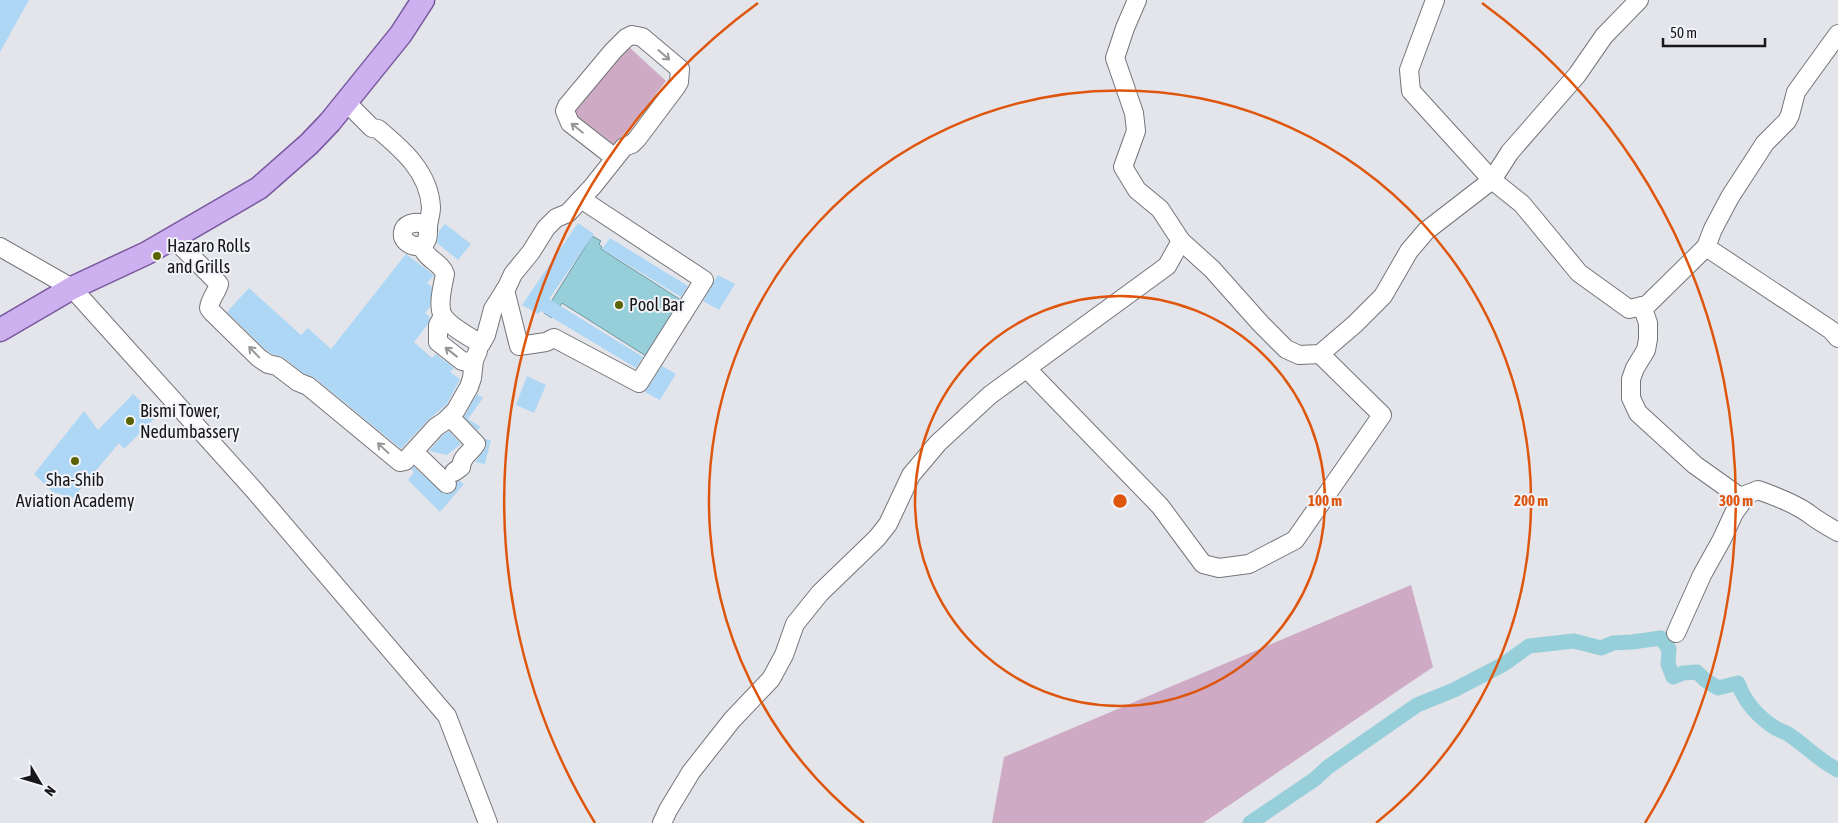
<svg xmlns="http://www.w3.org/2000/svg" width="1838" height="823" font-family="'Asap Condensed',sans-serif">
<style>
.green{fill:#ceaac5}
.water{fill:#96cfda;stroke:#7098a0}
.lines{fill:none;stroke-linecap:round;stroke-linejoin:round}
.canal{stroke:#96cfda;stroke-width:15}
.building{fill:#aed7f6}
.minor-casing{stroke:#74767a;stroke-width:20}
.major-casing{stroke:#78589e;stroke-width:25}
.minor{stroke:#fff;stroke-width:18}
.major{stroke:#cdb0ef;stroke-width:22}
.oneway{stroke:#979798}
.ring{fill:none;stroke:#de560d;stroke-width:2.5}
.poi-dot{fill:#596302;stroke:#f1f3f8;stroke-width:2}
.labels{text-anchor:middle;stroke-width:4;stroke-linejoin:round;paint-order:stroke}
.poi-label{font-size:18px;fill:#171719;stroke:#f1f3f8;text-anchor:start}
.centre{fill:#de560d;stroke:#f1f3f8;stroke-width:2.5}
.ring-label{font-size:15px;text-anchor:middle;font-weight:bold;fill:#de560d;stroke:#f1f3f8;stroke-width:4;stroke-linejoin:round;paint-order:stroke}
</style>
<rect width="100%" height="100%" fill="#e4e5eb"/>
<g class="green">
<polygon points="629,47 666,81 615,145 573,113"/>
<polygon points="1411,585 1433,667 1203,823 992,823 1004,757"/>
</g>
<polygon class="water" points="592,236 601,241 599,244 602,247 601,249 681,300 646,356 562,303 552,318 544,313"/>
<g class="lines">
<path class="canal" d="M 1250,823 L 1315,779 L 1328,767 L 1417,705 L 1454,690 L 1504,664 L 1529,646 L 1574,641 L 1601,648 L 1613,643 L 1632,642 L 1661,638 L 1669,649 L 1668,664 L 1673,677 L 1683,673 L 1697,672 L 1705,680 L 1718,688 L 1738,683 C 1745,703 1759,718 1777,729 C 1782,731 1787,733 1791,736 C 1807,747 1820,761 1838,770"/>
</g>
<g class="building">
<polygon points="0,0 29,0 0,52"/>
<polygon points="578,223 594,234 549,299 643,357 636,368 541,311 538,314 522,305"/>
<polygon points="445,224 471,244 458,260 437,243 439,231"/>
<polygon points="610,238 688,286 681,297 602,249"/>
<polygon points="406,254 434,275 427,283 432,287 430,307 425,313 430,317 428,324 414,342 432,358 436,354 454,368 450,372 460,379 447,404 428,420 401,449 315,378 303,373 283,357 272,354 266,350 227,312 249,288 301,335 308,328 331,349"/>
<polygon points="718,275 735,284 719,310 703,301"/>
<polygon points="662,366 676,374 660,400 645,392"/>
<polygon points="527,376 546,385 534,413 516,405"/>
<polygon points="133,394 157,416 124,449 119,443 73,498 53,492 34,474 84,411 98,430"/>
<polygon points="477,394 483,398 468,419 481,427 477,430 464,417"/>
<polygon points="449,431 461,444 447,455 429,451 443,435"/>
<polygon points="485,439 491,440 485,464 475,462 485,449 487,445"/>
<polygon points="414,467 444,494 449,494 454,492 457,487 457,482 460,481 464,484 440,512 408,480 414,472 411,469"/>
</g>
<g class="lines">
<defs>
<g id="minor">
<polyline points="1435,0 1409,70 1411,91 1492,180 1510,152 1577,75 1604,36 1639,0"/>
<path d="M 346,102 L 372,128 L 378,129 C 402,149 429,172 431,207 C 431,213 429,219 428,226 C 428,235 429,240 422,246 C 425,259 441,262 445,274 C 443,285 437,305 443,316 C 449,326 471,338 481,344 L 486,335 L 493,309 L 507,287 L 513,274 L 531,252 L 546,228 L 556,218 L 568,213 L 593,186 L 624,147 L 632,144 L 637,139 L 676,87 L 679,82 L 680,69 L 642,37 L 632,35 L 626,38 L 613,51 L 567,106 L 565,111 L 570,123 L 615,158"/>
<path d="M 173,238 L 219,284 C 217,292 210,299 209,308 L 212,312 L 259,358 L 268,364 L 277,366 L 298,382 L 308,386 L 400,462 L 405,461 L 436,427 L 445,421 L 456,410 L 469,387 L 472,378 L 474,360"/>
<polyline points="1181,241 1212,269 1261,324 1286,349 1299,355 1320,354 1355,324 1383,296 1409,251 1426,231 1492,180 1522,204 1579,273 1629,309 1647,305 1706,247 1831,330 1838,338"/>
<path d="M 422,246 C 395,249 396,214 428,225"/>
<polyline points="0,247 72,288 254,490 447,716 488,823"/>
<polyline points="1706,247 1713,229 1730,197 1765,143 1787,121 1790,115 1796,92 1838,34"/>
<polyline points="505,290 519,346 546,342 554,338 639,383 704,280 581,199"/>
<path d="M 1642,306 L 1648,323 L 1648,339 L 1646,350 L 1635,368 L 1631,379 L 1631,398 L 1638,413 L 1695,465 L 1740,497 L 1758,490 C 1775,496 1794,503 1808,513 C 1818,521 1827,526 1838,532"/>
<polyline points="443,316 438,325 438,342 462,361 467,362 474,360 478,351"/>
<polyline points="1027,369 1160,506 1203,564 1219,568 1249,564 1295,540 1382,415 1320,354"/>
<path d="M 450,417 L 476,444 C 471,453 462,455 461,467 L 454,472"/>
<polyline points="414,452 447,484"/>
<polyline points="1676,633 1702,575 1722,539 1734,513 1747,495"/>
<polyline points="662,823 668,810 691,772 732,720 771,679 784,655 795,624 820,593 877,538 888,524 911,475 938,443 990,395 1167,266 1181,241 1160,209 1137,190 1123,167 1136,131 1134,113 1115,58 1125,28 1137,0"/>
</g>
<polyline id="major" points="0,330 72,288 147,253 259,188 309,144 330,122 401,34 423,0"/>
</defs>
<use href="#minor" class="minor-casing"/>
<use href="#major" class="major-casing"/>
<use href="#minor" class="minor"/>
<use href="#major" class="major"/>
</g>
<defs><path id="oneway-shaft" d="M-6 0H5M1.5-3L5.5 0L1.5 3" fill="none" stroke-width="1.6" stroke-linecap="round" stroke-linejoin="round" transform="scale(1.25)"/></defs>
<g class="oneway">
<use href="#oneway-shaft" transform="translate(664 55) rotate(41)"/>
<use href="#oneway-shaft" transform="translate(577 128) rotate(-141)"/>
<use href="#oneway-shaft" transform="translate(254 352) rotate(-134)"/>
<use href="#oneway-shaft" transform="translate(451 352) rotate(-142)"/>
<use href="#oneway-shaft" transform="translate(383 448) rotate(-137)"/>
</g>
<g class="ring">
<circle cx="1120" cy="501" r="205"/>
<path d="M864 823A411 411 0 1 1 1376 823"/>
<path d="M595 823A616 616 0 0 1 758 3M1482 3A616 616 0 0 1 1645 823"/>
</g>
<g class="poi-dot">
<circle cx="157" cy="256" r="5"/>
<circle cx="619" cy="305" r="5"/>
<circle cx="130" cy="421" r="5"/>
<circle cx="75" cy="461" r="5"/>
</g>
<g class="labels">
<g class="poi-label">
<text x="167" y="252">Hazaro Rolls<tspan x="167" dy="21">and Grills</tspan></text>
<text x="629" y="311">Pool Bar</text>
<text x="140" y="417">Bismi Tower,<tspan x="140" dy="21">Nedumbassery</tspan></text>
<text x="75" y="486" text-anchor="middle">Sha-Shib<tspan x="75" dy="21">Aviation Academy</tspan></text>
</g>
</g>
<circle cx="1120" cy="501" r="8" class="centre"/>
<g class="ring-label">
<text x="1325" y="506">100 m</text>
<text x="1531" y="506">200 m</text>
<text x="1736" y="506">300 m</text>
</g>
<g transform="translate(40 783) rotate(128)" stroke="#f1f3f8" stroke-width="4" paint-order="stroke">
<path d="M0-4L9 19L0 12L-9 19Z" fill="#171719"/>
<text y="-8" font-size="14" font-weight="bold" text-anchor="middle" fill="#171719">N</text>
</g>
<path d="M1663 38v8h102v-8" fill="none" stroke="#171719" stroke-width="2.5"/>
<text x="1670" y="38" font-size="15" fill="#171719" stroke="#f1f3f8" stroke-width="4" paint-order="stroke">50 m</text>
</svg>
